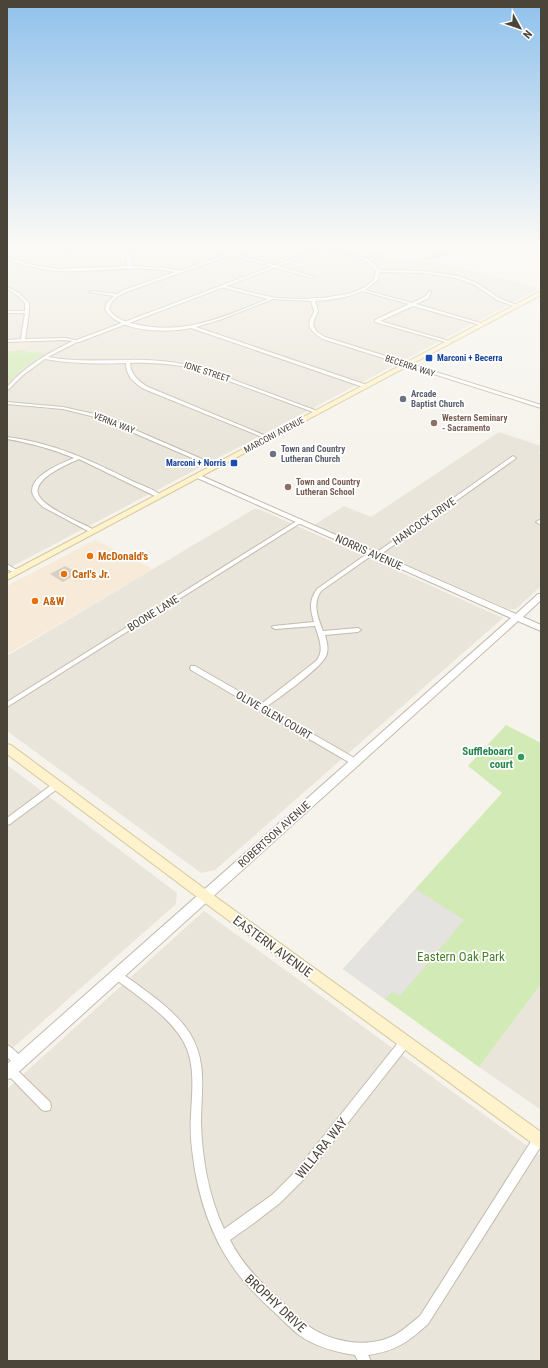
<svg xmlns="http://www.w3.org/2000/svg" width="548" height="1368" font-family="'Roboto Condensed',sans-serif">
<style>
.residential{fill:#eae5da}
.commercial{fill:#f7ead8}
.education{fill:#efe8d6}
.green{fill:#d2eab5}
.parking{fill:#e5e3e0}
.building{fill:#d8cfc1}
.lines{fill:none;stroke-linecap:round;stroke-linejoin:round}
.minor-casing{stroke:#c2bbae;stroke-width:2}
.tertiary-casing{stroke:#c2bbae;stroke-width:2}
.secondary-casing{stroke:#d6c79b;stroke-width:2}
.minor{fill:#fff;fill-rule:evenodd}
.tertiary{fill:#fff;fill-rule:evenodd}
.secondary{fill:#fff3cd;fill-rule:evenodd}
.transit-dot{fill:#1a4fb4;stroke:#fff;stroke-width:1.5}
.worship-dot{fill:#6b7280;stroke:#fff;stroke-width:1.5}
.education-dot{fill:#8d6e63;stroke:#fff;stroke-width:1.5}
.food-dot{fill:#e8710a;stroke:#fff;stroke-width:1.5}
.leisure-dot{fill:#2e9e5b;stroke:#fff;stroke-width:1.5}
.labels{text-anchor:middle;stroke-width:3.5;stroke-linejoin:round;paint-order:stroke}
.far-transit-label{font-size:9px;font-weight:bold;fill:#164399;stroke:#fff;text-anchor:start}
.far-street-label{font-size:9px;fill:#4b4439;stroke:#fff}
.far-worship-label{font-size:9px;font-weight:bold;fill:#5b616d;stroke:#fff;text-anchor:start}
.far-education-label{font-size:9px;font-weight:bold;fill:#785e54;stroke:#fff;text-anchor:start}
.street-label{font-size:11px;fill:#4b4439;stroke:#fff}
.food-label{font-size:11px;font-weight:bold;fill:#c56008;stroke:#fff;text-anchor:start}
.leisure-label{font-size:11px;font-weight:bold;fill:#27864d;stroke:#fff;text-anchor:end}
.near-street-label{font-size:13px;fill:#4b4439;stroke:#fff}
.near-park-label{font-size:13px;fill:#4a7f2a;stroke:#fff}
</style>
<rect width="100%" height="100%" fill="#f6f3ec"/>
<g class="residential">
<polygon points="17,248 354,248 402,260 438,262 541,288 7,569 7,250"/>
<polygon points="499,432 541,446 541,451 538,453 541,454 541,586 516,609 509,609 314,525 344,506 371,517"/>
<polygon points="254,509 259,509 503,618 215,870 201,873 7,731 7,656"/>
<polygon points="7,765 177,893 176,904 7,1053"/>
<polygon points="204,911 541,1156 541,1361 7,1361 7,1089"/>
<polygon points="541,984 541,1110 479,1067"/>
</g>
<polygon class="commercial" points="95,540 151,568 152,570 7,654 7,586"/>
<polygon class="education" points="7,342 16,343 29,342 28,347 25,349 7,352"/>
<g class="green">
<path d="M 23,350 C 30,354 38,350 44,354 L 26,366 L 7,383 L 7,352 Z"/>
<polygon points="506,725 541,743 541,984 479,1067 343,969 502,793 468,766"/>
</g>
<polygon class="parking" points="416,889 464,920 400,996 393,992 385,999 343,969"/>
<g class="building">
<polygon points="443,250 452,252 435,260 422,259"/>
<polygon points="65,566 78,573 63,582 50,574"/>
</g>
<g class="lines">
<defs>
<g id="minor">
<polygon points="54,248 58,248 74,253 71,254"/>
<path d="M 124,248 L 127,248 L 132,266 L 164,268 L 179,271 L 228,254 L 220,252 L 213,248 L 216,248 L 231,253 L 245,248 L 246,250 L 235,254 L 315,277 L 312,278 L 231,255 L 126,292 C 118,296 111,299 109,309 C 114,318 125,322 135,324 C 183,336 224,317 268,299 L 221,287 L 221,285 L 222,285 L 253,293 L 276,298 L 306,299 L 312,298 L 323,298 L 352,293 L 365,287 L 374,280 L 376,271 C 364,254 341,253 322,249 L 322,248 L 346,252 L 367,259 L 382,254 L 382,256 L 369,260 L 375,265 L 379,270 L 424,271 L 458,276 L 477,283 L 499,298 L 519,306 L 516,307 L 497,300 L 475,285 L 456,278 L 424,273 L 380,272 L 377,281 L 365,290 L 412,303 L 426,296 L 429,291 L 431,291 L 429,298 L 416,304 L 484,324 L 481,325 L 413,306 L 380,321 L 449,341 L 449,343 L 375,322 L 375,320 L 409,304 L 362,291 C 347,298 331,300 315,301 L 318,311 L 314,320 L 313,326 L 317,332 L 325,337 L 541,405 L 541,408 L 323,339 C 316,335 307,329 310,320 C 311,317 313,315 314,311 L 311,301 L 273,299 L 222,319 L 196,327 L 367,385 L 367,387 L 363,387 L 191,328 C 168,333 118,333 105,309 L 107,303 L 114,296 L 89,292 L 91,291 L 117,294 L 124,290 L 175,272 C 136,264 97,273 58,271 C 40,270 23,265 7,259 L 7,257 L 33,265 L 58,269 L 128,266 Z"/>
<path d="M 7,287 L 19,293 L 29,303 L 29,312 L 25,339 L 65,338 L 79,341 L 48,357 C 75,362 101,360 128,360 C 152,359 175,362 199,367 L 320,412 L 316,413 L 196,369 C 174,364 153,362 130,363 C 131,375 138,381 148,387 L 271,438 L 267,439 L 144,389 C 134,383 126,376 126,363 C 98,364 72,364 45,359 L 23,375 L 7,391 L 7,387 C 25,366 48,353 73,341 L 65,340 L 7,342 L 7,340 L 21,339 L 25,313 L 7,313 L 7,311 L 25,311 L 25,303 L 17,295 L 7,289 Z"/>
<polygon points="7,402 63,407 103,416 218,466 217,467 213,467 99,418 63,409 7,404"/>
<path d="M 7,437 C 54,443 90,460 132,481 C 141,485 154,489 162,496 L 159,498 L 157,497 L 79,459 C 66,465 24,482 42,500 C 51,509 65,515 76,521 C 82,524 90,527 95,531 L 94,532 L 90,532 L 43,507 C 40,504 35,500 33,495 C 26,477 62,463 74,458 C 52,449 31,443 7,439 Z"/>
<path d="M 513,456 L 516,458 L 515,459 L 384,552 L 368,558 L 321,591 C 312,604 318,618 323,631 L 358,628 L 361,630 L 358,632 L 325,635 C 327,642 329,649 326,656 C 321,668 279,698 266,707 L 358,760 L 359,762 L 358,764 L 352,764 L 191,670 L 190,668 L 191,666 L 195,666 L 261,704 L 316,661 C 325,651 319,638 315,626 L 275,629 L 273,628 L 272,627 L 273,626 L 314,622 C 310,609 309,600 317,589 L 364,556 L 380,550 Z"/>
<polygon points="300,519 303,521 302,522 7,707 7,702"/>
<polygon points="539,520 541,521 541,525 536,522"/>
<polygon points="7,564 18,571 19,572 18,573 14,573 7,569"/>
<polygon points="57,782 60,783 61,785 60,787 10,824 7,825 7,818 54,783"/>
<path d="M 117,971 L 120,972 C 144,990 172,1007 189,1032 C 208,1062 201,1090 201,1123 C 202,1159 209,1197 224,1229 L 272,1195 L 295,1172 L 401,1039 L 405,1037 L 409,1039 L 410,1042 L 409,1045 L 303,1180 L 280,1203 L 254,1223 L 230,1240 C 241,1263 261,1283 280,1300 C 289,1308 297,1318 307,1325 C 330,1342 366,1349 393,1336 C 403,1331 411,1323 420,1316 L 537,1132 L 541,1131 L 541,1146 L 428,1324 C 408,1342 396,1351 368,1355 L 371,1361 L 358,1361 L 355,1355 C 335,1352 316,1347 299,1335 C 289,1327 281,1318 272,1310 C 258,1297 244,1283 233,1267 C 211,1236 198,1196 193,1157 C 191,1143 190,1129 191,1115 C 192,1093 195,1070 187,1049 C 175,1019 138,997 114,978 L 112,975 L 114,972 Z"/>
<path d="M 7,1045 C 13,1048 21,1056 24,1062 L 23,1065 L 19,1067 L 15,1065 L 7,1057 Z"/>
<polygon points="10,1065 14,1067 50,1102 51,1106 50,1110 46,1111 42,1110 7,1074 7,1066"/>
</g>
<g id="tertiary">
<polygon points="321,248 326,248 79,342 74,341"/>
<polygon points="197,474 516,614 538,594 541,594 541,600 523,617 541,625 541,631 518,621 12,1078 7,1079 7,1064 511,618 195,477 195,475"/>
</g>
<g id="secondary">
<polygon points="541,291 541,295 7,580 7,574"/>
<polygon points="7,744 11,745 209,892 541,1132 541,1149 536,1146 201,900 7,754"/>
</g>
</defs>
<use href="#minor" class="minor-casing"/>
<use href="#tertiary" class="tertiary-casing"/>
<use href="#secondary" class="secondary-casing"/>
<use href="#minor" class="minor"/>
<use href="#tertiary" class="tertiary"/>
<use href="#secondary" class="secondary"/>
</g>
<linearGradient id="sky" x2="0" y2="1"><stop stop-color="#8fc1ec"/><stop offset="0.56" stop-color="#fbfaf6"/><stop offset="1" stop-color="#fbfaf6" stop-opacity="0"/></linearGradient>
<rect width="548" height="439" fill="url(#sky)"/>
<g class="transit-dot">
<rect x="425" y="354" width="8" height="8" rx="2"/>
<rect x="230" y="459" width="8" height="8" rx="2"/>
</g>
<g class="worship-dot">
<circle cx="403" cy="399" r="4"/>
<circle cx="273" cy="454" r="4"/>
</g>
<g class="education-dot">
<circle cx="434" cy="423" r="4"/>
<circle cx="288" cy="487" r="4"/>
</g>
<g class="food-dot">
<circle cx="90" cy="556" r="4"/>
<circle cx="64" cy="574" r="4"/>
<circle cx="35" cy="601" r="4"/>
</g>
<circle class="leisure-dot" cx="521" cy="757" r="4"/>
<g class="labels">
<g class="far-transit-label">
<text x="437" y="361">Marconi + Becerra</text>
<text x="226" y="466" text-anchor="end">Marconi + Norris</text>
</g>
<g class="far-street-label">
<text transform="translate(410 366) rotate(18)" y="3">BECERRA WAY</text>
<text transform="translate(207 372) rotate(18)" y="3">IONE STREET</text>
<text transform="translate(114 423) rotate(21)" y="3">VERNA WAY</text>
<text transform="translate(274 435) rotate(-28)" y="3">MARCONI AVENUE</text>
</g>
<g class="far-worship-label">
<text x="411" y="397">Arcade<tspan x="411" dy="10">Baptist Church</tspan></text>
<text x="281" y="452">Town and Country<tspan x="281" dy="10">Lutheran Church</tspan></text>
</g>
<g class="far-education-label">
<text x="442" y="421">Western Seminary<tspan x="442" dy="10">- Sacramento</tspan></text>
<text x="296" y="485">Town and Country<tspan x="296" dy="10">Lutheran School</tspan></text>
</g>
<g class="street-label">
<text transform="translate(424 521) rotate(-35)" y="4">HANCOCK DRIVE</text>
<text transform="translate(369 552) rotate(24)" y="4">NORRIS AVENUE</text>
<text transform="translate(153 613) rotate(-32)" y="4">BOONE LANE</text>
<text transform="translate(274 715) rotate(30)" y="4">OLIVE GLEN COURT</text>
<text transform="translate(274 834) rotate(-42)" y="4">ROBERTSON AVENUE</text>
</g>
<g class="food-label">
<text x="98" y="560">McDonald's</text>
<text x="72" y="578">Carl's Jr.</text>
<text x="43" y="605">A&amp;W</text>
</g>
<g class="leisure-label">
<text x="513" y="755">Suffleboard<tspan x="513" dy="13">court</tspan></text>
</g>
<g class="near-street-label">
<text transform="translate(273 946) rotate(36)" y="5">EASTERN AVENUE</text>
<text transform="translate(321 1148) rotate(-51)" y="5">WILLARA WAY</text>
<text transform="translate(276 1303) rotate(43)" y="5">BROPHY DRIVE</text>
</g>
<g class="near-park-label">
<text x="461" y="961">Eastern Oak Park</text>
</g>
</g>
<rect width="548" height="1368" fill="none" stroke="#4b4439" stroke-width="16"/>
<g transform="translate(520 28) rotate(130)" stroke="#ffffff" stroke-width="3" paint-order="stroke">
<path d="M0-3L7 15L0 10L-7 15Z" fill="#4b4439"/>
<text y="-6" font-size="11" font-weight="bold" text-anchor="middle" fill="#4b4439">N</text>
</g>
</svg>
